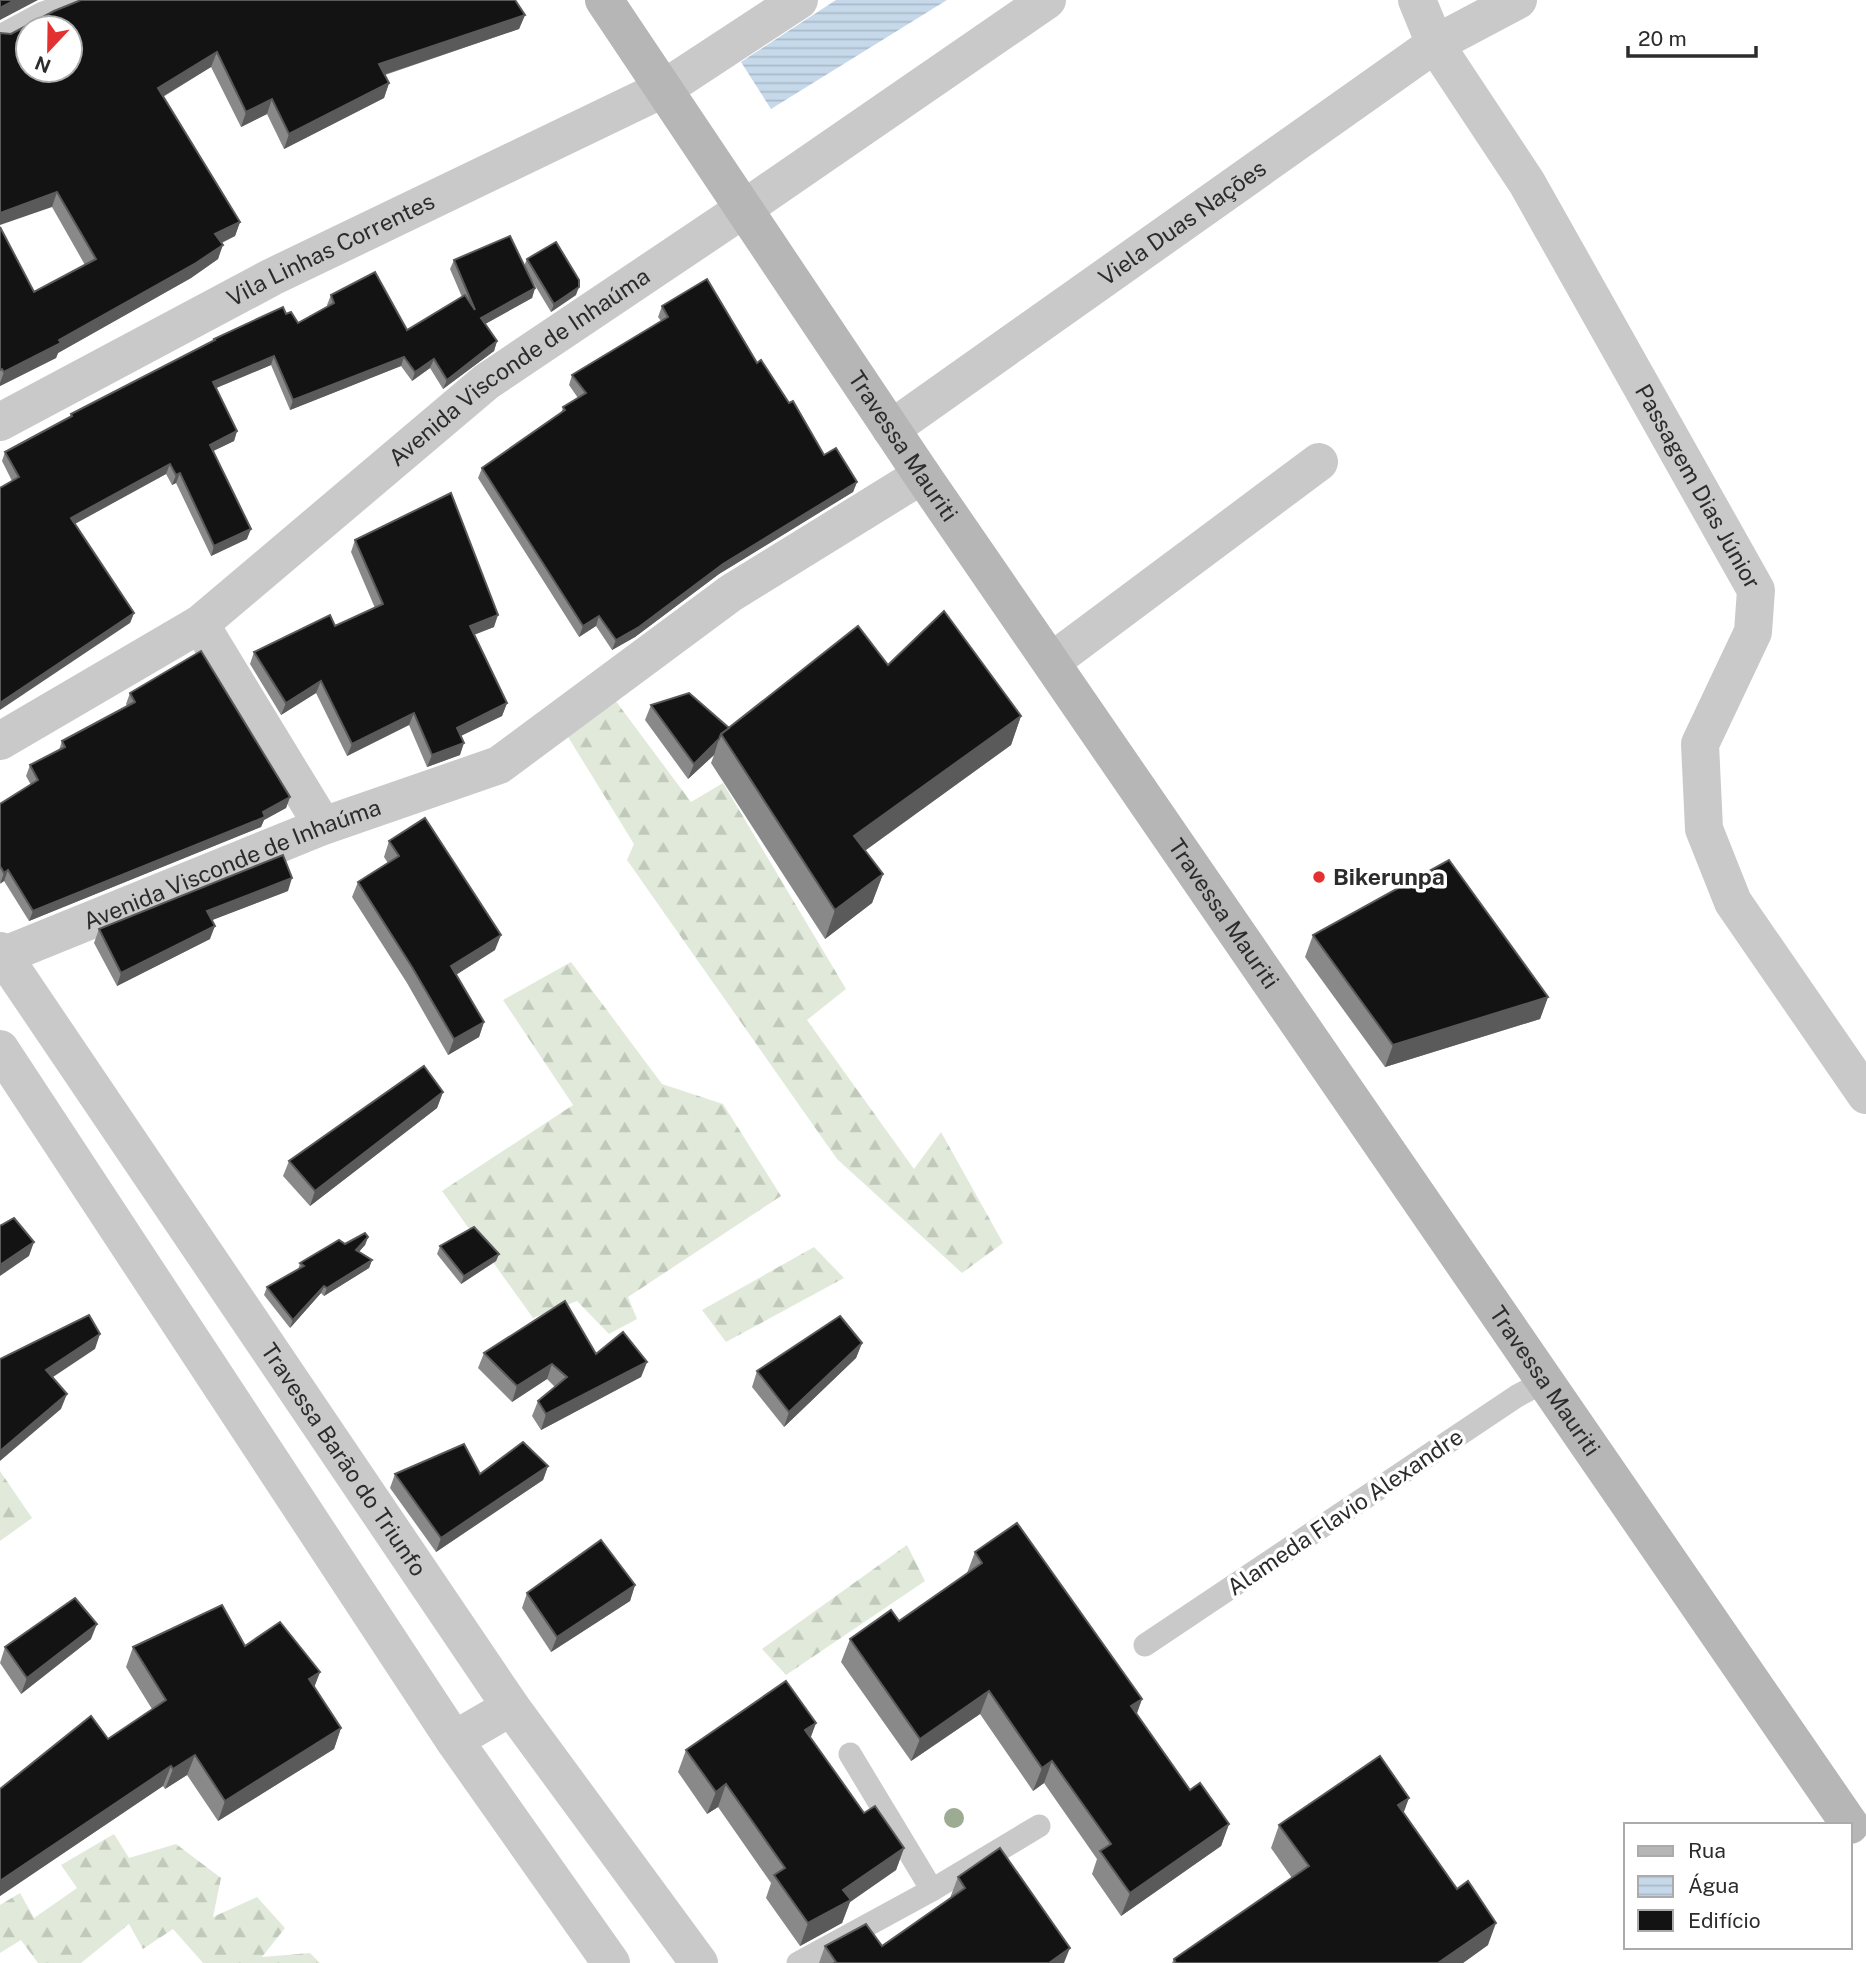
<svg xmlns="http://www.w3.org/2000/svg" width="1866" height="1963" font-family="'Public Sans',sans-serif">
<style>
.forest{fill:url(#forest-firs)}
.water{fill:url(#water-rules)}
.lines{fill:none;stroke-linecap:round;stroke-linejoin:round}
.service{stroke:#c9c9c9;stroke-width:23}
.minor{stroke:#c9c9c9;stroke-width:38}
.tertiary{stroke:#c9c9c9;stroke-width:38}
.secondary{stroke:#b6b6b6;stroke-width:38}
.tree{fill:#9dab93}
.wall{fill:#898989}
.shaded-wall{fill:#5a5a5a}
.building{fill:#131313;stroke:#5a5a5a;stroke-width:2;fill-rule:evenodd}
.poi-dot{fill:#e23130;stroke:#fff;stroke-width:2.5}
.labels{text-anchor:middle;stroke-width:7;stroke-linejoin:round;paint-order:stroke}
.street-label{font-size:23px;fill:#2c2c2c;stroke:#fff}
.poi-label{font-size:23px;font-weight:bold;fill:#2c2c2c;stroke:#fff;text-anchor:start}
</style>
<defs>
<pattern id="forest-firs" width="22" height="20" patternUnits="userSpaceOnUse" patternTransform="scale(1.75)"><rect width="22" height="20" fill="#e1eada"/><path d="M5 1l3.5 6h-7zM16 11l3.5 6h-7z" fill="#c1c9bb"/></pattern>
<pattern id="water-rules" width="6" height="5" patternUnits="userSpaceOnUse" patternTransform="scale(1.75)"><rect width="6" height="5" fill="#c6d9ea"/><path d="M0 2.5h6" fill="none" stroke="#aabac9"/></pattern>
</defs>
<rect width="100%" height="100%" fill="#fff"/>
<g class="forest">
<polygon points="615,700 691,802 723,783 846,989 807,1020 914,1169 941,1132 1003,1243 962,1273 837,1159 627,860 634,844 565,732"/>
<polygon points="571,962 662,1084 723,1104 781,1196 628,1297 637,1319 609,1334 577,1301 533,1318 442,1191 573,1105 503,1000"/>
<polygon points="814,1247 844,1278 726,1342 702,1310"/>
<polygon points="0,1471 32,1518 0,1541"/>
<polygon points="907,1545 925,1581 786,1675 762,1649"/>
<polygon points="114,1834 129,1858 176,1844 221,1878 213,1917 257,1897 285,1928 262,1957 310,1953 320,1963 203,1963 173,1929 143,1949 129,1924 81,1963 38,1963 21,1940 0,1953 0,1905 20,1893 34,1918 77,1888 61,1865"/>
</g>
<polygon class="water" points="836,0 947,0 771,109 741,62"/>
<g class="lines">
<g class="service">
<polyline points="0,36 43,13 78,0"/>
<polyline points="1145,1645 1517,1396 1545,1381"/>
<polyline points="932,1890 1039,1826"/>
<polyline points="798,1963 932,1890 850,1754"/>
</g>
<g class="minor">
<path id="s1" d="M 1518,0 L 1435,44 L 1527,183 L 1756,590 L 1753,632 L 1700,744 L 1704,829 L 1733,902 L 1866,1095"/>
<path id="s2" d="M 0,422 L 272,277 L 665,88"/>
<path id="s3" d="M 891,429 L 1435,44 L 1417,0"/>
<polyline points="200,624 323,826"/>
<polyline points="1051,662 1319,462"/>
<path id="s4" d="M 0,957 L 323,826 L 499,765 L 731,593 L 922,475"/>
<polyline points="454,1740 511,1707"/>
</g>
<g class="tertiary">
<polyline points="665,88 799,0"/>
<path id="s5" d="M 0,741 L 200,624 L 486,382 L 745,208 L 1047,0"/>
<path id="s6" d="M 0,951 L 511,1707 L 699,1963"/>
<polyline points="0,1049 454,1740 611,1963"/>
</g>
<path class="secondary" id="s7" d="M 604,0 L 922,475 L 1850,1825"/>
</g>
<circle class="tree" cx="954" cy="1818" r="10"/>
<g class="wall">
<polygon points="525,15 519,29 385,75 389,83 384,98 284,149 267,114 241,127 211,67 163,97 240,222 235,236 222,243 218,259 191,278 58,353 56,358 0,386 0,227 34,292 85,265 52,207 11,34"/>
<polygon points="527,259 576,295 551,312 527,272 535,288 532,298 485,324 497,341 494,351 443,389 430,368 412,381 401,366 290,410 271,365 216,388 237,431 234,441 213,451 247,539 211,556 176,483 172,485 166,474 75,524 134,613 130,623 12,481 2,461 5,452 70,417 71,414 213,341 214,339 286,314 298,323 328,307 327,305 331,295 407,330 462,297 450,269 454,260 524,266"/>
<polygon points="662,306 757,363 824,455 857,482 853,492 719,574 635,637 612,650 596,626 579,637 478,478 482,468 561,414 563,407 578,398 569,385 572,375 661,321 658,317"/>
<polygon points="355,540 494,627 474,635 507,703 502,716 461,736 460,755 427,767 409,725 347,756 316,693 281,715 250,664 254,652 335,626 375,608 351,552"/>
<polygon points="888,665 1021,716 1011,745 865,850 883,874 872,903 825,939 711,763 714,755 688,779 645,720 651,705 729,728"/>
<polygon points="130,693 290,797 286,808 264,820 261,827 29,921 4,881 0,883 0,804 31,785 26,776 30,765 59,750 62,741 127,706 126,704"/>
<polygon points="389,841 495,950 456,975 484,1022 479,1037 448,1055 407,983 352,897 358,882 388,863 384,857"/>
<polygon points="288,891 212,920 210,939 117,986 94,943 99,929"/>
<polygon points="1313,935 1548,997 1540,1019 1385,1067 1305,957"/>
<polygon points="443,1092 437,1108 310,1206 283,1176 289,1161"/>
<polygon points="368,1237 365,1245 359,1252 372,1260 369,1268 324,1296 321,1293 290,1328 264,1295 267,1287 298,1270 300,1263 345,1244"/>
<polygon points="440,1246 499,1254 496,1261 461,1284 437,1254"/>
<polygon points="862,1343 856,1358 784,1427 752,1387 757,1371"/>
<polygon points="484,1353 596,1354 647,1362 641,1377 541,1430 532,1416 538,1401 555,1387 547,1379 512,1402 478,1368"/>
<polygon points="548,1466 543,1480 436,1552 390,1488 395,1474 480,1474"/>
<polygon points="975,1552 1142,1699 1136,1714 1190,1790 1229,1824 1221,1846 1121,1916 1092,1874 1097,1859 1044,1783 1033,1791 980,1714 911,1761 841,1662 850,1639 899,1621 967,1573"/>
<polygon points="635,1585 630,1601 551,1652 522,1608 527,1593"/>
<polygon points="91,1639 21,1694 0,1663 5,1647"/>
<polygon points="245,1646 320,1672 314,1687 341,1728 334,1749 218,1821 187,1775 165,1789 163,1786 0,1896 0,1789 108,1739 152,1709 126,1667 133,1647"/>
<polygon points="816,1723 810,1737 864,1813 904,1848 896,1870 850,1902 842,1923 800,1946 766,1898 771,1883 718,1807 707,1814 678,1772 686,1750"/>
<polygon points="1404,1813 1488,1945 1463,1963 1172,1963 1174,1959 1292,1878 1271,1848 1279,1825"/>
<polygon points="958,1877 1064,1963 819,1963 825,1946 882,1946 950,1898"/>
</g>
<g class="shaded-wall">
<polygon points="15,0 38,0 0,20 0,8"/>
<polygon points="525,15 519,29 374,78 379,64"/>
<polygon points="217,52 211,67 152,103 158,88"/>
<polygon points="389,83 384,98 284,149 289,134"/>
<polygon points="272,99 267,114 241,127 246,112"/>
<polygon points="57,192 52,207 0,225 0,213"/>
<polygon points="240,222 235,236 210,248 215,234"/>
<polygon points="223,245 218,259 191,278 58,353 56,358 0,386 0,383 4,372"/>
<polygon points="579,287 576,295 551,312 554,304"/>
<polygon points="535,288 532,298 478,328 481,318"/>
<polygon points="497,341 494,351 443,389 447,380"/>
<polygon points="274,356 271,365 209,391 213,382"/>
<polygon points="404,357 401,366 290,410 293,400"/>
<polygon points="434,359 430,368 412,381 415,372"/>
<polygon points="237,431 234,441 207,454 210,445"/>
<polygon points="170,464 166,474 67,528 71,518"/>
<polygon points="180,473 176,483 172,485 176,475"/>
<polygon points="857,482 853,492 719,574 635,637 612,650 616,640 723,564"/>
<polygon points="251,529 247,539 211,556 214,546"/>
<polygon points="134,613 130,623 0,710 0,703"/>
<polygon points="498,615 494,627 465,638 470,626"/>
<polygon points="599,616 596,626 579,637 583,626"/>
<polygon points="321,681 316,693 281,715 286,703"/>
<polygon points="507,703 502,716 452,740 457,728"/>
<polygon points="414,713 409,725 347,756 352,744"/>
<polygon points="1021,716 1011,745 844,866 854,836"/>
<polygon points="719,739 714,755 688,779 694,764"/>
<polygon points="464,743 460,755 427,767 432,755"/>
<polygon points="290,797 286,808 264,820 261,827 29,921 33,911 263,812"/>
<polygon points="8,870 4,881 0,884 4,873"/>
<polygon points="883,874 872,903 825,939 835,910"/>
<polygon points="292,878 288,891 202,924 207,911"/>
<polygon points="215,926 210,939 117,986 121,973"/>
<polygon points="501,935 495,950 446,981 451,966"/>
<polygon points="1548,997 1540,1019 1385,1067 1393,1045"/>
<polygon points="484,1022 479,1037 448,1055 454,1039"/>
<polygon points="443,1092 437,1108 310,1206 315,1191"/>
<polygon points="368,1237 365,1245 353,1258 356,1250"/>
<polygon points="34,1242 29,1256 0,1276 0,1265"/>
<polygon points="499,1254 496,1261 461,1284 464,1276"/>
<polygon points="372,1260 369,1268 324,1296 327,1288"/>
<polygon points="324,1286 321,1293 290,1328 293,1320"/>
<polygon points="100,1334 95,1349 41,1385 46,1370"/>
<polygon points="862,1343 856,1358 784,1427 789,1412"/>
<polygon points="647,1362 641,1377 541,1430 546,1414"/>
<polygon points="552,1364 547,1379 512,1402 517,1386"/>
<polygon points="67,1394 61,1409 0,1461 0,1451"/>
<polygon points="548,1466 543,1480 436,1552 441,1538"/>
<polygon points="635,1585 630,1601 551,1652 557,1637"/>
<polygon points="97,1624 91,1639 21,1694 27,1678"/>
<polygon points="320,1672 312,1693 309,1679"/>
<polygon points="989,1691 980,1714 911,1761 920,1739"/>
<polygon points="1142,1699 1134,1722 1131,1706"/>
<polygon points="816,1723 808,1745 805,1730"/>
<polygon points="341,1728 334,1749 218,1821 225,1801"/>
<polygon points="195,1755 187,1775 165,1789 173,1769"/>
<polygon points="1052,1761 1044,1783 1033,1791 1042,1768"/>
<polygon points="171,1766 163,1786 0,1896 0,1881"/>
<polygon points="726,1784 718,1807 707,1814 716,1792"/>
<polygon points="1409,1798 1401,1820 1398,1805"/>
<polygon points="1229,1824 1221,1846 1121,1916 1130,1893"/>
<polygon points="904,1848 896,1870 850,1902 842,1923 800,1946 808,1923 843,1890"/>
<polygon points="1496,1923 1488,1945 1463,1963 1438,1963"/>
<polygon points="1070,1948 1064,1963 1049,1963"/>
</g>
<g class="building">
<polygon points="0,0 15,0 0,8"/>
<path d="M 81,0 L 515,0 L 525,15 L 379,64 L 389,83 L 289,134 L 272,99 L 246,112 L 217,52 L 158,88 L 240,222 L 215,234 L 223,245 L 196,263 L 59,340 L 61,343 L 4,372 L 2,369 L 0,370 L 0,227 L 34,292 L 96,259 L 57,192 L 0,213 L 0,33 L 11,34 L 54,11 ZM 28,28 L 70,28 L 70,70 L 28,70 Z"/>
<polygon points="510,236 535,288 481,318 497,341 447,380 434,359 415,372 404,357 293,400 274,356 213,382 237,431 210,445 251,529 214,546 180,473 176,475 170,464 71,518 134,613 0,703 0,488 19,477 5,452 72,416 71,414 215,340 214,339 283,307 286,314 291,312 298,323 334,303 331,295 375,272 407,330 465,295 475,310 454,260"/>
<polygon points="556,242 579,280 579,287 554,304 527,259"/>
<polygon points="707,279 757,363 761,360 789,403 793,401 824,455 836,448 857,482 723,564 639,627 616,640 599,616 583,626 482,468 565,410 563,407 586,393 572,375 668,317 662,306"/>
<polygon points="451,493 498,615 470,626 507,703 457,728 464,743 432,755 414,713 352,744 321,681 286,703 254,652 330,615 335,626 383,604 355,540"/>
<polygon points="944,611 1021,716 854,836 883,874 835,910 721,734 858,626 888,665"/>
<polygon points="201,651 290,797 263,812 265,817 33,911 8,870 4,873 0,866 0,804 38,780 30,765 65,747 62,741 135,702 130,693"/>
<polygon points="689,693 729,728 721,734 719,739 694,764 651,705"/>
<polygon points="425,818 501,935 451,966 484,1022 454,1039 412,967 358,882 399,856 389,841"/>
<polygon points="283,855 292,878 207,911 215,926 121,973 99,929"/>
<polygon points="1449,860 1548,997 1393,1045 1313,935"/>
<polygon points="424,1066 443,1092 315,1191 289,1161"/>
<polygon points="14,1218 34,1242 0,1265 0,1226"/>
<polygon points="474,1227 499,1254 464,1276 440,1246"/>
<polygon points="365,1233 368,1237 356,1250 372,1260 327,1288 324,1286 293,1320 267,1287 304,1266 300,1263 339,1240 345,1244"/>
<polygon points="565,1301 596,1354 623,1332 647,1362 546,1414 538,1401 567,1377 552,1364 517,1386 484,1353"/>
<polygon points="89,1315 100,1334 46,1370 67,1394 0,1451 0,1359"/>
<polygon points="840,1316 862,1343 789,1412 757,1371"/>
<polygon points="523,1442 548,1466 441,1538 395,1474 464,1444 480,1474"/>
<polygon points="1017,1523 1142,1699 1131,1706 1190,1790 1200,1783 1229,1824 1130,1893 1100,1851 1111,1844 1052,1761 1042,1768 989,1691 920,1739 850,1639 891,1610 899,1621 982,1563 975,1552"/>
<polygon points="601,1540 635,1585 557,1637 527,1593"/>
<polygon points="75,1598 97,1624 27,1678 5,1647"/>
<polygon points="222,1605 245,1646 280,1622 320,1672 309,1679 341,1728 225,1801 195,1755 173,1769 171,1766 0,1881 0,1789 91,1716 108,1739 166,1700 133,1647"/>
<polygon points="786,1681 816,1723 805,1730 835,1772 864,1813 875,1806 904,1848 843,1890 851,1900 808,1923 774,1875 785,1868 726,1784 716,1792 686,1750"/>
<polygon points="1380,1756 1409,1798 1398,1805 1457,1889 1468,1881 1496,1923 1438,1963 1176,1963 1174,1959 1309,1866 1279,1825"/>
<polygon points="1000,1848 1070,1948 1049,1963 834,1963 836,1962 825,1946 866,1924 882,1946 965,1888 958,1877"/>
</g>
<circle class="poi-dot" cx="1319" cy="877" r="7"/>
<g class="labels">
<g class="street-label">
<text dy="8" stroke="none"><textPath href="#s3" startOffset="357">Viela Duas Nações</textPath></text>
<text dy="8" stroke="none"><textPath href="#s2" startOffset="373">Vila Linhas Correntes</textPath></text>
<text dy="8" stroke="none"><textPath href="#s5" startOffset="642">Avenida Visconde de Inhaúma</textPath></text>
<text dy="8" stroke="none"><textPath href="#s7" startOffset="537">Travessa Mauriti</textPath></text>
<text dy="8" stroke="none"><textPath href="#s1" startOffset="609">Passagem Dias Júnior</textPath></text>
<text dy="8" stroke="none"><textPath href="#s4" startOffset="250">Avenida Visconde de Inhaúma</textPath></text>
<text dy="8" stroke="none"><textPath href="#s7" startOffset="1104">Travessa Mauriti</textPath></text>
<text dy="8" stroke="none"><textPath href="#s7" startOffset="1671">Travessa Mauriti</textPath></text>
<text dy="8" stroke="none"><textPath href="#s6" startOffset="614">Travessa Barão do Triunfo</textPath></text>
<text transform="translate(1345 1512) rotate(-34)" y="8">Alameda Flavio Alexandre</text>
</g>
<g class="poi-label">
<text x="1333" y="885">Bikerunpa</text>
</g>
</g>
<rect x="1624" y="1823" width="228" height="126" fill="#ffffff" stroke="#ababab" stroke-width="2"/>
<rect x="1638" y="1846" width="35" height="10" fill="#b6b6b6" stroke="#ababab" stroke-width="2"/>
<text x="1688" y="1858" font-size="21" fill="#2c2c2c">Rua</text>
<rect x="1638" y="1876" width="35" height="21" fill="url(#water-rules)" stroke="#ababab" stroke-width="2"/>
<text x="1688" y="1893" font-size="21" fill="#2c2c2c">Água</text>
<rect x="1638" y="1910" width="35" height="21" fill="#131313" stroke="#ababab" stroke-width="2"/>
<text x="1688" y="1928" font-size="21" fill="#2c2c2c">Edifício</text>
<g transform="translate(49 49) rotate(202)"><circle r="33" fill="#ffffff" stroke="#ababab" stroke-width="2"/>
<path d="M0-5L12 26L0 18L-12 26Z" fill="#e23130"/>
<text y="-10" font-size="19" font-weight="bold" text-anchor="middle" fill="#2c2c2c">N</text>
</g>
<path d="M1628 46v10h128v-10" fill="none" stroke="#2c2c2c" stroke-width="3.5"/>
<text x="1638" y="46" font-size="21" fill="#2c2c2c" stroke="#ffffff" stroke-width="5" paint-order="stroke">20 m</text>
</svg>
